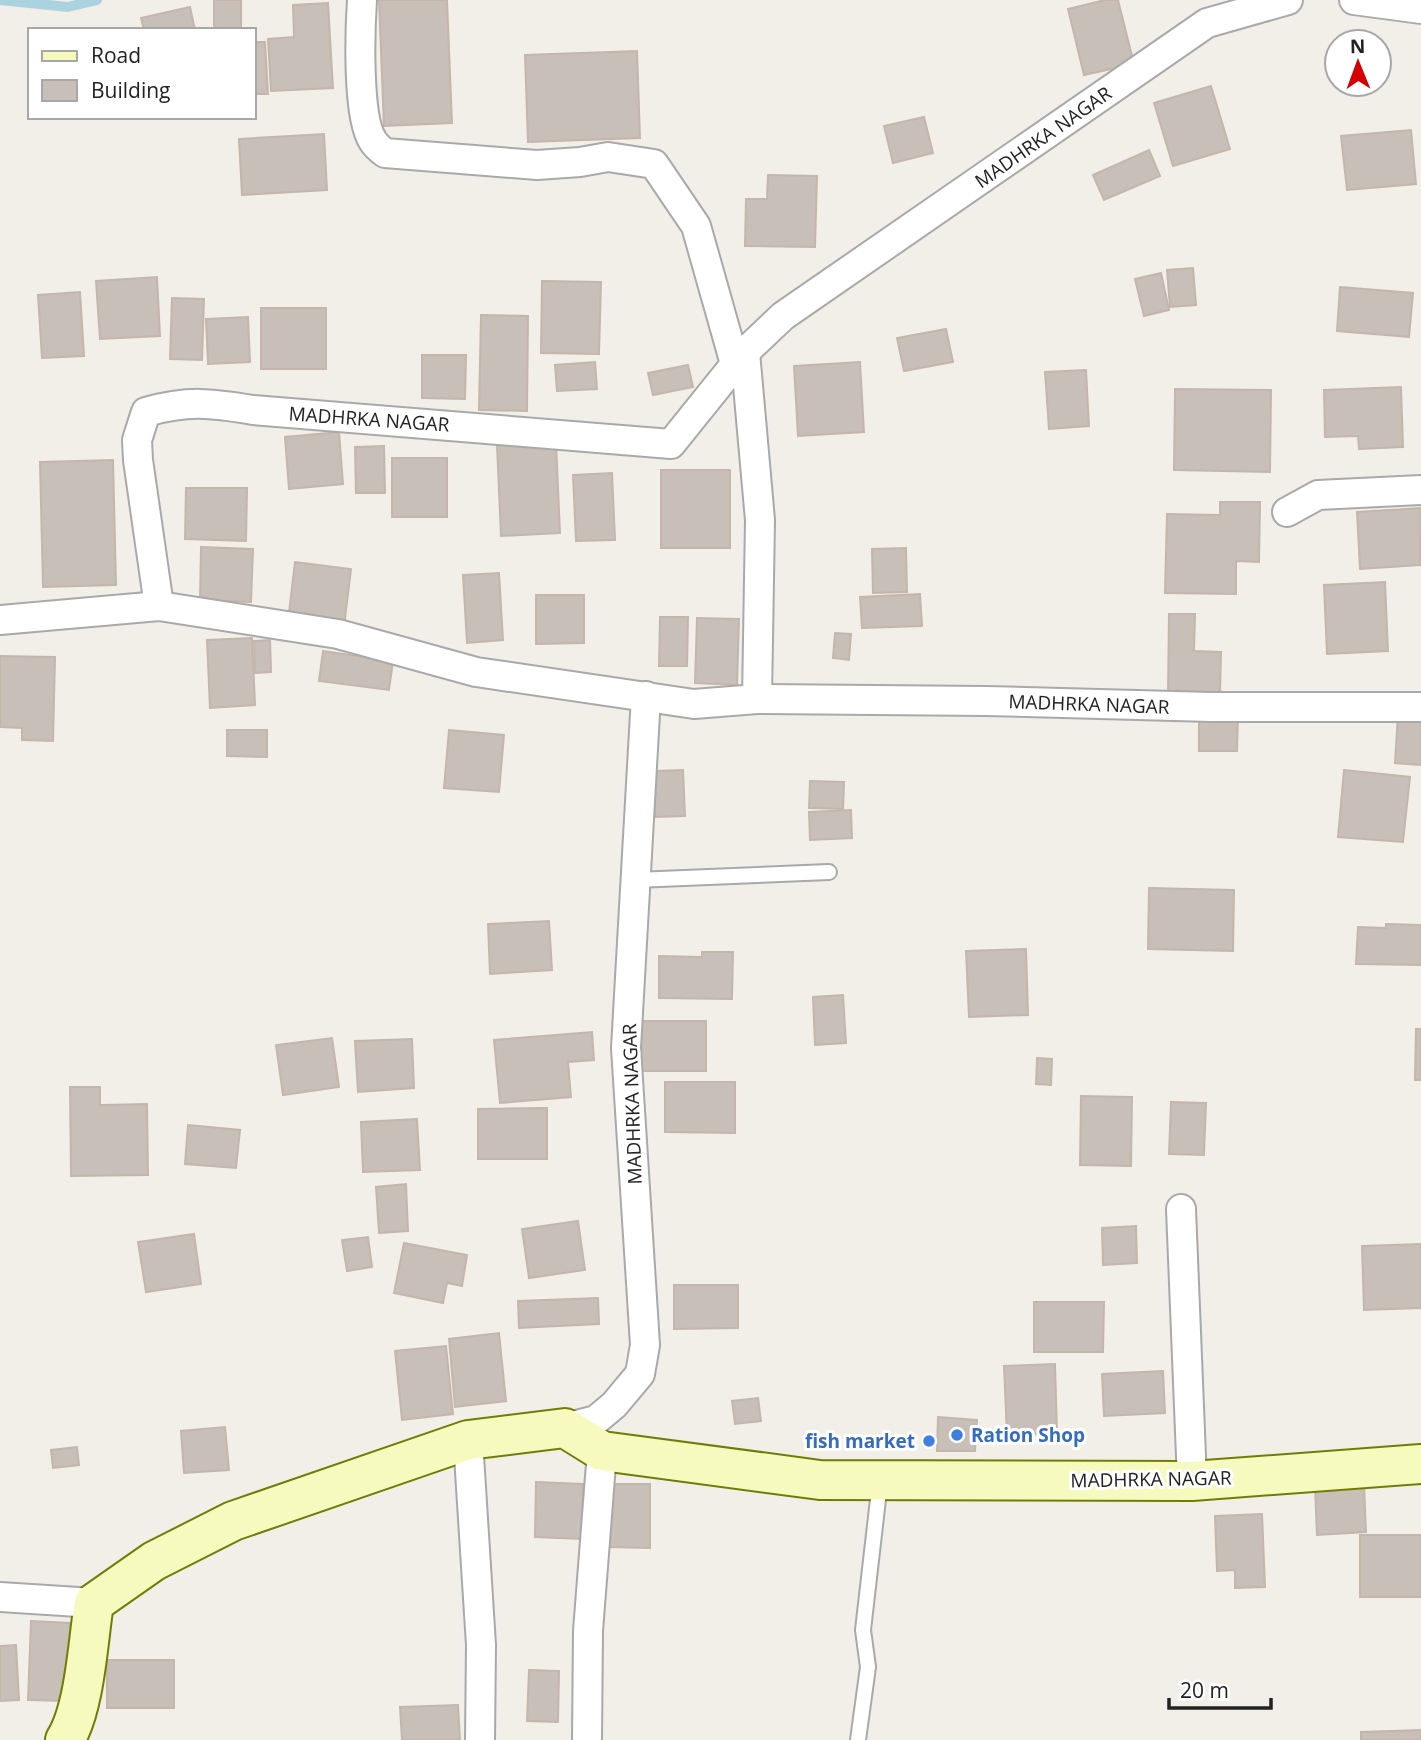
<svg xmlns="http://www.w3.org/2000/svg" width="1421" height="1740" font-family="'Open Sans',sans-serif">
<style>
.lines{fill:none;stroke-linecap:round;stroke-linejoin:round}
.stream{stroke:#aad3df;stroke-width:10}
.building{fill:#c7bfb8;stroke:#c4b6ab;stroke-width:2}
.lane-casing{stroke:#a9a9a9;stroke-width:18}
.street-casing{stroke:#a9a9a9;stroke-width:32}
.secondary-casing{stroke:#707d05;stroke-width:42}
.lane{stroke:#fff;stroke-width:14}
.street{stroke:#fff;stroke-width:28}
.secondary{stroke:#f7fabf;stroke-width:38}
.shop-dot{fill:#3f7fe0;stroke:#fff;stroke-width:2.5}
.labels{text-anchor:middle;stroke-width:6;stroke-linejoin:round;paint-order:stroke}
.street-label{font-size:19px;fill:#222;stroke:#fff}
.shop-label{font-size:19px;font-weight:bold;fill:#366cbe;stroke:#fff;text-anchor:start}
</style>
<rect width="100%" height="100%" fill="#f2efe9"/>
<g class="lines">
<polyline class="stream" points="0,0 68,7 97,0"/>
</g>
<g class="building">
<rect x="214" y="0" width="27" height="30"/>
<polygon points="379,0 447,0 452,123 384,126"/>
<polygon points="1105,0 1118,0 1134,64 1084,75 1068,9"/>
<polygon points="328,3 333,88 271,91 268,39 294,37 293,5"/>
<polygon points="190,7 195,30 144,30 141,18"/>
<polygon points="254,42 265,42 268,94 254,94"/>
<polygon points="637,51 640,138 528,142 525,55"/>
<polygon points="1211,86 1230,149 1173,166 1154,103"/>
<polygon points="924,117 933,153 893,163 884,126"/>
<polygon points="1411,130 1416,184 1347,190 1341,136"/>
<polygon points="324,134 327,190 242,195 239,139"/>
<polygon points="1149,150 1160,176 1104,200 1093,175"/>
<polygon points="768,175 817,176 815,247 745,246 746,199 767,199"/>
<polygon points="1193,268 1196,305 1170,307 1167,270"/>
<polygon points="1161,273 1169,310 1144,316 1135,279"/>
<polygon points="157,277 160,336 100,339 96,281"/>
<polygon points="542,281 601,282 599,354 541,353"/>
<polygon points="1340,287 1413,293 1409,337 1337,331"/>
<polygon points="80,292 84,356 42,358 38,295"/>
<polygon points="172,298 204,299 202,360 170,359"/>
<rect x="261" y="308" width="65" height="61"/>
<polygon points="481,315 528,316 527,411 479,410"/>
<polygon points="248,317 250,362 208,364 206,319"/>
<polygon points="946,329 953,362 904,371 897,338"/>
<polygon points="422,355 466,355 465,399 422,398"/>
<polygon points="595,362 597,389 557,391 555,365"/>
<polygon points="860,362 864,432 798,436 794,366"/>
<polygon points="688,365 693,387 653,395 648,373"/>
<polygon points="1086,370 1089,426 1049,429 1045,372"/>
<polygon points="1401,387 1403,447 1359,449 1358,436 1325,437 1324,390"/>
<polygon points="1175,389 1271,390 1270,472 1174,470"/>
<polygon points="339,432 343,484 289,489 285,437"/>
<polygon points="556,443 560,533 501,536 497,445"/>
<polygon points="384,446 385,493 356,493 355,447"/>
<rect x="392" y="458" width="55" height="59"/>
<polygon points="113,460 116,585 43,587 40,462"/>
<rect x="661" y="470" width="69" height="78"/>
<polygon points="612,473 615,540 576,541 573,475"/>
<polygon points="186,488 247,488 246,541 185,539"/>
<polygon points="1220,502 1260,502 1259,562 1236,561 1236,594 1165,593 1167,514 1220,515"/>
<polygon points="1421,508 1420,565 1360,569 1357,512"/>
<polygon points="201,547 253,549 251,602 200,600"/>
<polygon points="906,548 907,592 873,593 872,549"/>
<polygon points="295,562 351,569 344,627 288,621"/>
<polygon points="499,573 503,640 467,643 463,575"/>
<polygon points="1385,582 1388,651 1327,654 1324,585"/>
<polygon points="920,594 922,626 862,628 860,597"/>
<polygon points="536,595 584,595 584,643 536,644"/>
<polygon points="1169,614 1195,614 1194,651 1221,652 1220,695 1168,694"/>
<polygon points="660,617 688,617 687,666 659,666"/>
<polygon points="697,618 739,619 737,685 695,683"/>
<polygon points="835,633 851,634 849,660 833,658"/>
<polygon points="252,638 255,705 210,708 207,640"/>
<polygon points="270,640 271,672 255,673 254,641"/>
<polygon points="323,651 393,661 389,690 319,681"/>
<polygon points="0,656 55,657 53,741 22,740 22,728 0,727"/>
<polygon points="1398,714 1421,716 1421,765 1395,763"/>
<polygon points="1199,715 1238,716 1237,751 1199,751"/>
<polygon points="227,730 267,730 267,757 227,756"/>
<polygon points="449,730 504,735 499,792 444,788"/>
<polygon points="683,770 685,816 655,817 654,771"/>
<polygon points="1344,770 1410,777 1403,842 1338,837"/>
<polygon points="810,781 844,782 843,809 809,808"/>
<polygon points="851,810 852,838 810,840 809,812"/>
<polygon points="1149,888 1234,890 1233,951 1148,949"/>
<polygon points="549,921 552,970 490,974 488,924"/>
<polygon points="1386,924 1421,925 1421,965 1356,964 1358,927 1386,928"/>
<polygon points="1026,949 1028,1015 969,1017 966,951"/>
<polygon points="702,952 733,952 732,999 659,998 659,956 702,957"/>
<polygon points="843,995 846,1043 815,1045 813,997"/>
<rect x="637" y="1021" width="69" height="50"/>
<polygon points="1416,1029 1421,1029 1421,1080 1415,1080"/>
<polygon points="592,1032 594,1060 568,1062 571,1097 500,1103 494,1040"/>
<polygon points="332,1038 339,1087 283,1095 276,1045"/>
<polygon points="412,1039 414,1088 358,1092 355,1041"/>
<polygon points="1037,1058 1052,1059 1051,1085 1036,1084"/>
<polygon points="665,1082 735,1082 735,1133 665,1132"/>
<polygon points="70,1087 100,1087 100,1105 147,1104 148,1175 71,1176"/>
<polygon points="1081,1096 1132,1097 1131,1166 1080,1165"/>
<polygon points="1171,1102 1206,1103 1204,1155 1169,1154"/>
<polygon points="547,1108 547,1159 478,1159 478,1109"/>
<polygon points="417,1119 420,1170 363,1172 361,1122"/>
<polygon points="188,1125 240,1130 236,1168 185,1164"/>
<polygon points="406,1184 408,1231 379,1233 376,1187"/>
<polygon points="578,1221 585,1270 529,1278 522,1229"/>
<polygon points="1136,1226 1137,1263 1103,1265 1102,1228"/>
<polygon points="194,1234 201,1284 146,1292 138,1242"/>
<polygon points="368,1237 372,1267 347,1271 342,1240"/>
<polygon points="404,1243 467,1255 462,1286 447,1283 443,1303 394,1293"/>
<polygon points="1421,1244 1421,1308 1364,1310 1362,1246"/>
<polygon points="674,1285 738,1285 738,1328 674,1329"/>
<polygon points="598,1298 599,1324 519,1328 518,1301"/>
<polygon points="1034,1302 1104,1302 1103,1352 1034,1352"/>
<polygon points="499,1333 506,1401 455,1407 449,1339"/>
<polygon points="446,1346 453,1414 402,1420 395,1351"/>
<polygon points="1055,1364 1057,1433 1007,1435 1004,1366"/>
<polygon points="1163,1371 1165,1413 1104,1416 1102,1374"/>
<polygon points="758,1398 761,1421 735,1424 732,1401"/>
<polygon points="938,1417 977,1420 975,1451 937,1451"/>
<polygon points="225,1427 229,1470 184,1473 181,1431"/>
<polygon points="77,1447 79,1465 53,1468 51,1450"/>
<polygon points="536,1482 583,1484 582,1539 535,1537"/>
<polygon points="607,1484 650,1484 650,1548 607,1547"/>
<polygon points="1364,1484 1366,1532 1317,1535 1315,1487"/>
<polygon points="1262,1514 1265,1587 1235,1588 1235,1570 1217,1571 1215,1516"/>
<rect x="1360" y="1535" width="61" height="62"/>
<polygon points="31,1621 70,1623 66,1701 28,1700"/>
<polygon points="16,1645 19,1700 0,1701 0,1646"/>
<rect x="107" y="1660" width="67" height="48"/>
<polygon points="529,1670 559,1671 558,1722 527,1721"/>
<polygon points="458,1705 460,1740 402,1740 400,1707"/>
<polygon points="1421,1730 1421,1740 1361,1740 1361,1732"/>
</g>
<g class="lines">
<defs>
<g id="lane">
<polyline points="635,880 829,872"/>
<polyline points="858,1740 868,1667 863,1630 880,1482"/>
</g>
<g id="street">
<path d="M 362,0 C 360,30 357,118 373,141 C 376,146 381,150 385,153 L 537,165 L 580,162 L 608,157 L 654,164 L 696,226 L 735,364"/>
<polyline points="1354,0 1421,9"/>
<polyline points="745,352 760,520 757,699"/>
<polyline points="1287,512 1318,495 1421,490"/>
<path d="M 159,606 L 138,460 L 137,440 L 146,412 C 188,400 211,403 253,410 L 671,444 L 745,352 L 783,316 L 1207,23 L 1288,0"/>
<polyline points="0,620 159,606 338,634 476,672 694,704 757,699 986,701 1211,707 1421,707"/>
<polyline points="1181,1209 1192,1481"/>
<polyline points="565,1428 596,1420 614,1405 640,1374 645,1345 626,1048 646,696"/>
<polyline points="468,1440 481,1645 480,1740"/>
<polyline points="0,1597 94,1603"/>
<polyline points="587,1740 588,1631 602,1451"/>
</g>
<path id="secondary" d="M 65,1740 C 85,1708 88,1641 94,1603 L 154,1561 L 233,1521 L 468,1440 L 565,1428 L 602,1451 L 820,1480 L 1192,1481 L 1421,1464"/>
</defs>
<use href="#lane" class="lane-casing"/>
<use href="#street" class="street-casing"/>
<use href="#secondary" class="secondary-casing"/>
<use href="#lane" class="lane"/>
<use href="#street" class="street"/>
<use href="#secondary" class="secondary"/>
</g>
<g class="shop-dot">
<circle cx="957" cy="1435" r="7"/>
<circle cx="929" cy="1441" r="7"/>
</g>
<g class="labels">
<g class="street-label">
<text transform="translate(1043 137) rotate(-35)" y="7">MADHRKA NAGAR</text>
<text transform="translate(369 419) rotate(4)" y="7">MADHRKA NAGAR</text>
<text transform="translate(1089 704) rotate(2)" y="7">MADHRKA NAGAR</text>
<text transform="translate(632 1104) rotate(-92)" y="7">MADHRKA NAGAR</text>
<text transform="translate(1151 1479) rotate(-1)" y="7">MADHRKA NAGAR</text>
</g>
<g class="shop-label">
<text x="971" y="1442">Ration Shop</text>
<text x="915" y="1448" text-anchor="end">fish market</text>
</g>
</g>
<rect x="28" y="28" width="228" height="91" fill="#ffffff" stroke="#a7a7a7" stroke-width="2"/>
<rect x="42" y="51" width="35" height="10" fill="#f7fabf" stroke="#a7a7a7" stroke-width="2"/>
<text x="91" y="63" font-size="21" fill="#222222">Road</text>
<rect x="42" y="80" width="35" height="21" fill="#c7bfb8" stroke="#a7a7a7" stroke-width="2"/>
<text x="91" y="98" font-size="21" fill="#222222">Building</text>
<g transform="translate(1358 63) rotate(359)"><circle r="33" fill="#ffffff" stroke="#a7a7a7" stroke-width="2"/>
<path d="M0-5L12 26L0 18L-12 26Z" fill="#d40000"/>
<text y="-10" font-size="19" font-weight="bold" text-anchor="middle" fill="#222222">N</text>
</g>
<path d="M1169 1698v10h102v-10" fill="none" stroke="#222222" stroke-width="3.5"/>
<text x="1180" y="1698" font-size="21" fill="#222222" stroke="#ffffff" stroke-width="5" paint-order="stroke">20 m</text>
</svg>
